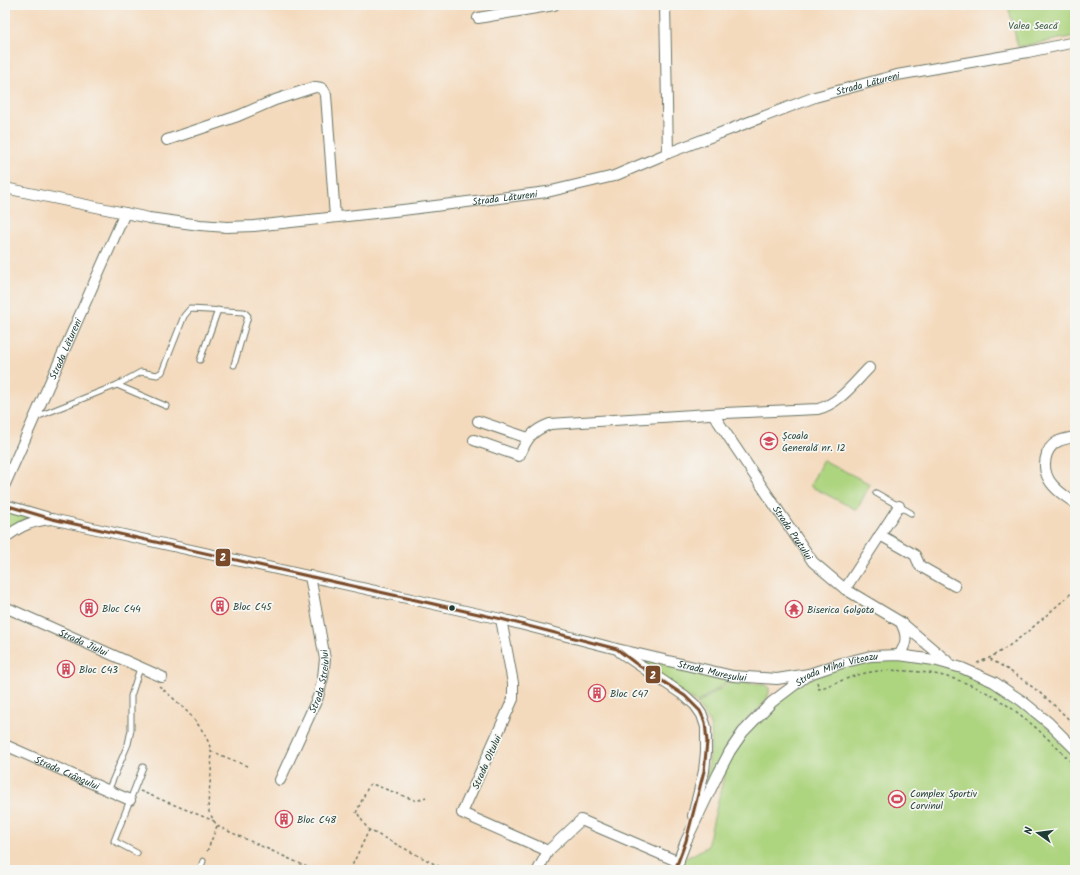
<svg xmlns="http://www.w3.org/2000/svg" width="1080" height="875" font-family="Kalam,sans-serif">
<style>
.green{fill:#add47f;stroke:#66885a}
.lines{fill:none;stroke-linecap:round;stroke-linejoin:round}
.lane-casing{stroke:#6a7464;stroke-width:7}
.street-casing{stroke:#6a7464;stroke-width:12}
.path{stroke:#6a7464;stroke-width:1.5;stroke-dasharray:3 3;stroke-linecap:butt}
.lane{stroke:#fff;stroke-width:5}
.street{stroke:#fff;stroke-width:10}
.bus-1-casing{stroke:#f6f6f2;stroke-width:6}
.bus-1{stroke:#7a4b2a;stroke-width:3}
.bus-dot{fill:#1f3d34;stroke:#f6f6f2;stroke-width:1.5}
.labels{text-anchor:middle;stroke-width:3.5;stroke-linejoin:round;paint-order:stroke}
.park-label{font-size:10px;fill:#3b5b43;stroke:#f6f6f2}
.street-label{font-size:10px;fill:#1f3d34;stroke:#f6f6f2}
.poi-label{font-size:10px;fill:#1f3d34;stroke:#f6f6f2;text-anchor:start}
.line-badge{stroke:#f6f6f2;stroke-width:1.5}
.badge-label{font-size:11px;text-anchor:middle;font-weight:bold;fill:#fff}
</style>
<rect width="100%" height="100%" fill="#f6f6f2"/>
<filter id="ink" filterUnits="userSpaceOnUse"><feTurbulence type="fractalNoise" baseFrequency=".025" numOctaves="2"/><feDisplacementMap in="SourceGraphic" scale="8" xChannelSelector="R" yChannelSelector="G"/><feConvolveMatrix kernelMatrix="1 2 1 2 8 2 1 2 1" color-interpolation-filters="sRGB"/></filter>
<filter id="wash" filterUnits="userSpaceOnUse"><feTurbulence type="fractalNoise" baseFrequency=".012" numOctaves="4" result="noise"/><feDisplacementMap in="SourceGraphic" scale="16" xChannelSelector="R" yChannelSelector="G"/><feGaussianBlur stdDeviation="0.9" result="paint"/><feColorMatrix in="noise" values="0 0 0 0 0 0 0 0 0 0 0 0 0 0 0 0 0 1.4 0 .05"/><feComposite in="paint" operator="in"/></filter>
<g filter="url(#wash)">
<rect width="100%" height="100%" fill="#f4dabd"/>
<g class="green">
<polygon points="1008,5 1075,5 1075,36 1018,47"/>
<polygon points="823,460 870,484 857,510 810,486"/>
<polygon points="5,510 30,517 21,521 6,534"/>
<polygon points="919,657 994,682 1075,749 1075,870 675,870 679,862 707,847 730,751 789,689 842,663"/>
<polygon points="639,658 730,680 696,703 639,663"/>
<path d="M 732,681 L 765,685 L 769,688 C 771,703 751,713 742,724 C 723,747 713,778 700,806 C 703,789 716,739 710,725 C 708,718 701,710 697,704 Z"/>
</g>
</g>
<g filter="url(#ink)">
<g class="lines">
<defs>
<g id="lane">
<polyline points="200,360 218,310"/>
<polyline points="117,385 141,372 157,375 162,372 184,316 190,309 244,312 248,316 234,365"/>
<polyline points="34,418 117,385 166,406"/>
<polyline points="876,493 911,513"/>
<polyline points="108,791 128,744 131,730 131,696 140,668"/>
<polyline points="137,853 114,841 143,767"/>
<polyline points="200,870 203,861"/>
</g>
<g id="street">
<polyline points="665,5 668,153"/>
<polyline points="478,18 554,5"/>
<path d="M 167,140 L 238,116 L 275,100 L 315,87 C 322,87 324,89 326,95 L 335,217"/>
<path id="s1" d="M 5,188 L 149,218 L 200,225 L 227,227 L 254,226 L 403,210 L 547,192 L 614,176 L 668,153 L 815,97 L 897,75 L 1028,52 L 1075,42"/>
<path id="s2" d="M 713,414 L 813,562 L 845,589 L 902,623 L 947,661"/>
<polyline points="478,421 528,438"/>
<path d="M 1075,437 C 1069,438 1062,439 1057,442 C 1044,449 1042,468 1049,480 C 1055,490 1066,497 1075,503"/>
<path d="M 474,440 L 519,456 C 527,439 531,431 550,424 L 725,413 L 818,409 C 839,404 854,383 869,368"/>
<path id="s3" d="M 5,484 L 125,213"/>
<polyline points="5,505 46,517"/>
<polyline points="880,535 915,555 920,566 955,586"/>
<path id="s4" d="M 5,538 C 21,525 32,521 52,519 L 501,619 L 617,649 L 733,676 L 777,679 L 809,674"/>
<polyline points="845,589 899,506"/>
<path id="s5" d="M 5,607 L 162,677"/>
<polyline points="501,619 513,683 513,699 462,813 548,851"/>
<polyline points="620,652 685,696 695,705 702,715 706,727 706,752 704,771 693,816"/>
<path d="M 899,655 C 906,645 908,637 902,625"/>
<path id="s6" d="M 5,745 L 130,800"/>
<path id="s7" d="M 280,780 L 318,697 L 323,677 L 325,659 L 310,576"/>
<polyline points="538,870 548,851 581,820 679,862"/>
<path id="s8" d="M 675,870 L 686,841 L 718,774 L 730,751 L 743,732 L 772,702 L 809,674 L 842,663 L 871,656 L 899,655 L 934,660 L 962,668 L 994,682 L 1022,701 L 1049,723 L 1075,749"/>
</g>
</defs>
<use href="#lane" class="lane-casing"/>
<use href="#street" class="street-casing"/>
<g class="path">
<path d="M 990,659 C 1022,677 1050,699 1075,726"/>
<path d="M 977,663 C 1010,652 1048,613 1075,590"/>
<path d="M 817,682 L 819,689 C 836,683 853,675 871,672 C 883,670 895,670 907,671 C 981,674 1027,716 1075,766"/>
<path d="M 159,686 C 178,702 206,726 211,751 C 213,763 209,791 208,804 L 209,812 L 217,826 L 206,854"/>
<polyline points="211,751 247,766"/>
<polyline points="140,791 214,821"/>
<polyline points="356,813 369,785 372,784 417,801 426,797"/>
<polyline points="358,814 365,825 369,830 446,870"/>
<polyline points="217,826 314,870"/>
<polyline points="350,870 369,830"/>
</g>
<use href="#lane" class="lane"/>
<use href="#street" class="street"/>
<defs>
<polyline id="bus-1" points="5,505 52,519 501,619 617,649 635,663 685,696 700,711 705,722 707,742 704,771 686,841 675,870"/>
</defs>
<use href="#bus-1" class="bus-1-casing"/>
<use href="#bus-1" class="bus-1"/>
</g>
</g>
<defs>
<symbol id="school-ring" viewBox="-11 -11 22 22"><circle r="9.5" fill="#f6f6f2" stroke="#d1495b" stroke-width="1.5"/><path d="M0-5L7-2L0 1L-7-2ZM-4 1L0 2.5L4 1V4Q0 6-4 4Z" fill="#d1495b"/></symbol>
<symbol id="building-ring" viewBox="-11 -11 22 22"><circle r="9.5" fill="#f6f6f2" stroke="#d1495b" stroke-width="1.5"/><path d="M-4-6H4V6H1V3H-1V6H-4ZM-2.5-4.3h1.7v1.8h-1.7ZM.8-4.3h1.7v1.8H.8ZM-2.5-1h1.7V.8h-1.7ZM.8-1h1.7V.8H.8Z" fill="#d1495b"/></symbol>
<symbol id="temple-ring" viewBox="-11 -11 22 22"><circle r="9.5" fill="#f6f6f2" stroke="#d1495b" stroke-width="1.5"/><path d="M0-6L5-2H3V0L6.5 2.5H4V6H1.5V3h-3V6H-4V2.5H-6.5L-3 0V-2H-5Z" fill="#d1495b"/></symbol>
<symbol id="stadium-ring" viewBox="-11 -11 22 22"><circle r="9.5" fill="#f6f6f2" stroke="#d1495b" stroke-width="1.5"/><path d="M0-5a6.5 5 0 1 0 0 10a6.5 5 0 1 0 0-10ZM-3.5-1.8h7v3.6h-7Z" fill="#d1495b"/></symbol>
</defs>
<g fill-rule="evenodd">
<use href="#school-ring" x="759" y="431" width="20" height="20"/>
<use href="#building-ring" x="210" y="596" width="20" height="20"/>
<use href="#building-ring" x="79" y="598" width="20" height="20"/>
<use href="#temple-ring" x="784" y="599" width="20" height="20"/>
<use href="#building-ring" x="56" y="659" width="20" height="20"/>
<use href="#building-ring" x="587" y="683" width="20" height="20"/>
<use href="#stadium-ring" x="887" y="789" width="20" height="20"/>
<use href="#building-ring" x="274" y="809" width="20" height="20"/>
</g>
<circle class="bus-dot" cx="452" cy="608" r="3.5"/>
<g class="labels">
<g class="park-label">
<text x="1033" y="29">Valea Seacă</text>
</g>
<g class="street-label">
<text dy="4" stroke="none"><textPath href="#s1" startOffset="887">Strada Lătureni</textPath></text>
<text dy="4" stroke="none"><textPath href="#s1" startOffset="505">Strada Lătureni</textPath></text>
<text dy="4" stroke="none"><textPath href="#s3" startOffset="148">Strada Lătureni</textPath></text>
<text dy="4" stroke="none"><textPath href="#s2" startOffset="143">Strada Prutului</textPath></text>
<text dy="4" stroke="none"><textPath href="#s5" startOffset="86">Strada Jiului</textPath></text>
<text dy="4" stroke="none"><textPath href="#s4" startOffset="729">Strada Mureșului</textPath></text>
<text dy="4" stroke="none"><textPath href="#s8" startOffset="270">Strada Mihai Viteazu</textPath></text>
<text dy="4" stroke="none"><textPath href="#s7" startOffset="107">Strada Streiului</textPath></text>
<text transform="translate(486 762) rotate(-66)" y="4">Strada Oltului</text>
<text dy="4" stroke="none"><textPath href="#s6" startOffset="68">Strada Crângului</textPath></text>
</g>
<g class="poi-label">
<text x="782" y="439">Școala<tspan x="782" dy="12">Generală nr. 12</tspan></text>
<text x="233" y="610">Bloc C45</text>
<text x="102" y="612">Bloc C44</text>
<text x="807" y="613">Biserica Golgota</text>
<text x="79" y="673">Bloc C43</text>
<text x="610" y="697">Bloc C47</text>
<text x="910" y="797">Complex Sportiv<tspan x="910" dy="12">Corvinul</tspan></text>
<text x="297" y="823">Bloc C48</text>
</g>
</g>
<g class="line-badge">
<rect x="215" y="548" width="16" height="19" rx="4" fill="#7a4b2a"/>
<rect x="645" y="665" width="16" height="19" rx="4" fill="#7a4b2a"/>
</g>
<g class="badge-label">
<text x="223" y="561">2</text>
<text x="653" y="679">2</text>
</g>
<rect width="1080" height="875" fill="none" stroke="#f6f6f2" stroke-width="20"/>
<g transform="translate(1038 833) rotate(284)" stroke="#f6f6f2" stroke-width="3" paint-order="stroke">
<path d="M0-3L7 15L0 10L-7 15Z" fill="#1f3d34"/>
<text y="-6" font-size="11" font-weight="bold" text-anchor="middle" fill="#1f3d34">N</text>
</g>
</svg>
